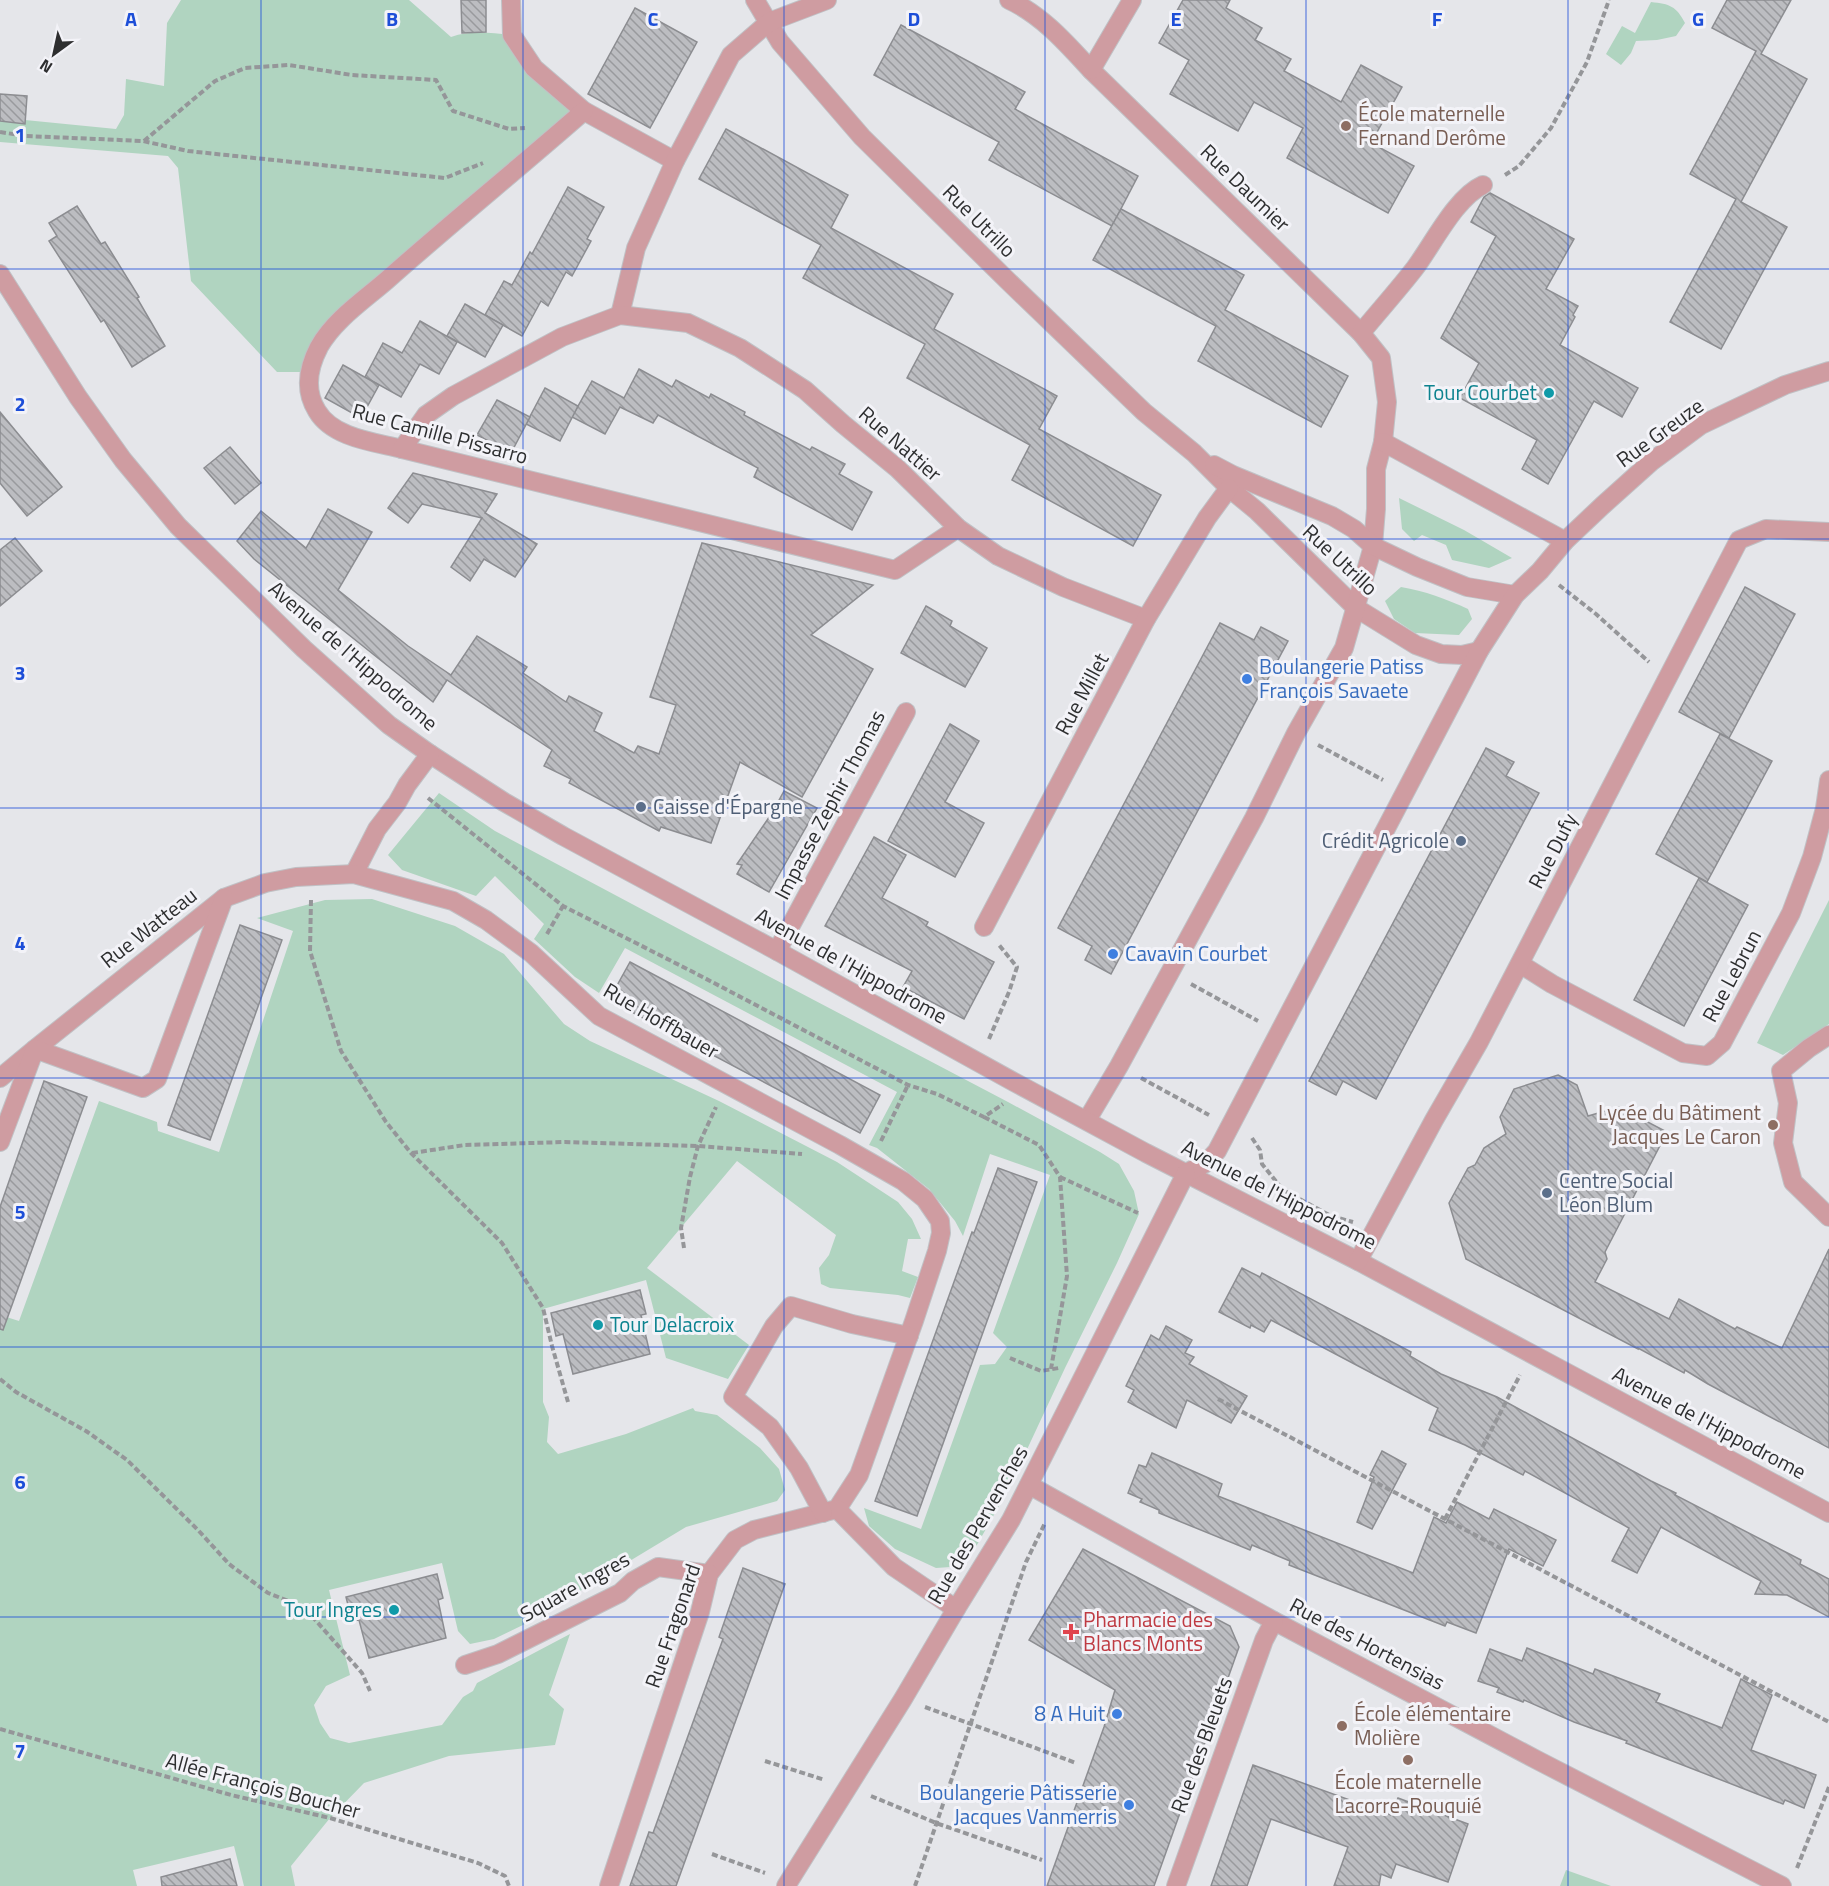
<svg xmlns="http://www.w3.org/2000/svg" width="1829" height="1886" font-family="'Titillium Web',sans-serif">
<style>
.green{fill:#b0d4c0}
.building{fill:url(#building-back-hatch);stroke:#8c8d91;stroke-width:1.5}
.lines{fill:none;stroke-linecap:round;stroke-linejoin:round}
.minor-casing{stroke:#c0c1c5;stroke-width:20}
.path{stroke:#959699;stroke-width:4;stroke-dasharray:6 3;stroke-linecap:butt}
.minor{stroke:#cf9ca1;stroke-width:18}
.grid{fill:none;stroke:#1d4ed8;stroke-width:1.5;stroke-opacity:0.55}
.education-dot{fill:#8d6e63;stroke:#f3f3f8;stroke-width:2}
.culture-dot{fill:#0f9aa8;stroke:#f3f3f8;stroke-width:2}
.shop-dot{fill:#3f7fe0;stroke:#f3f3f8;stroke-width:2}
.service-dot{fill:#5c6f8a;stroke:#f3f3f8;stroke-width:2}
.health-dot{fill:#e0444e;stroke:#f3f3f8;stroke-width:2}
.labels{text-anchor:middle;stroke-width:6;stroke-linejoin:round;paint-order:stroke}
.education-label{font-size:21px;fill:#785e54;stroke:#f3f3f8;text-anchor:start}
.street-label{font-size:21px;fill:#2e2f30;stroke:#f3f3f8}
.culture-label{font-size:21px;fill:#0d838f;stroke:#f3f3f8;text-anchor:end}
.shop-label{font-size:21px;fill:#366cbe;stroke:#f3f3f8;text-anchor:start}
.service-label{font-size:21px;fill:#4e5e75;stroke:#f3f3f8;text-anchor:start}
.health-label{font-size:21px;fill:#be3a42;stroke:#f3f3f8;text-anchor:start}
.grid-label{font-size:20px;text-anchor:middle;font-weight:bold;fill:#1d4ed8;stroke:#f3f3f8;stroke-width:6;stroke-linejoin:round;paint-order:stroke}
</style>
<defs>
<pattern id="building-back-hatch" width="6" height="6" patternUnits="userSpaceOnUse" patternTransform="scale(1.5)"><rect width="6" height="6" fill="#bcbdc1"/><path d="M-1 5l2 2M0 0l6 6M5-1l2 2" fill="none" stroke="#999a9d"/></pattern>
</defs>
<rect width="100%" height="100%" fill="#e5e6ea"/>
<g class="green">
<path d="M 181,0 L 409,0 L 451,37 C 471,30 491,33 512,35 L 584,111 L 330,330 L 308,372 L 277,372 L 191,281 L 178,168 L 168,156 L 0,142 L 0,121 L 25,123 L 25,120 L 116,129 L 124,115 L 126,79 L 164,86 L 167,23 Z"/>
<path d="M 1651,2 C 1670,4 1676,6 1685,23 L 1676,36 L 1657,40 L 1636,41 L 1631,53 L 1621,65 L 1606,54 L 1622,26 L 1635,33 Z"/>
<polygon points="1399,498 1464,530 1512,558 1489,568 1452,560 1446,545 1422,535 1414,541 1402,529"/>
<path d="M 1401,587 C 1425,591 1446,599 1468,609 L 1472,619 L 1459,635 L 1415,633 L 1394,619 L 1385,601 Z"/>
<polygon points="439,793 495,831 694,937 1008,1102 1100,1152 1119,1164 1134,1191 1139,1214 1117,1263 1065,1368 1008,1490 965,1566 936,1568 895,1549 869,1526 864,1508 921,1529 980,1365 995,1364 1007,1347 993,1333 1050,1175 990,1154 963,1236 955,1221 929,1189 877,1148 869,1145 897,1092 625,948 599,993 575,977 534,939 544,924 495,876 476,896 402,870 388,855"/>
<polygon points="372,899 455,926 504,954 564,1024 590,1041 719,1101 837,1162 898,1202 912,1219 921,1239 908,1239 902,1271 918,1277 910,1298 898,1295 830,1288 821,1284 819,1268 829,1255 836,1235 737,1161 647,1268 749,1345 728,1379 666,1358 646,1280 543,1309 543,1402 549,1417 547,1442 558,1454 626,1434 693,1408 695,1411 717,1415 760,1448 779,1469 785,1490 777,1501 686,1527 527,1623 494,1639 470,1644 458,1631 442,1563 329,1590 350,1675 326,1686 314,1705 320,1723 330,1738 349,1743 442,1725 463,1697 473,1691 477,1683 570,1634 549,1695 564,1709 555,1745 449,1756 364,1783 330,1818 291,1866 295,1886 244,1886 234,1846 133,1870 137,1886 0,1886 0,1315 19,1321 99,1101 157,1122 158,1131 219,1152 293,931 257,918 325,900"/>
<polygon points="1829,900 1829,1024 1783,1055 1757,1043"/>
<polygon points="1566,1870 1611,1886 1560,1886"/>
</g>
<g class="building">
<polygon points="461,0 486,0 486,32 462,33"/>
<polygon points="1183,0 1230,0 1226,8 1262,28 1255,40 1291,59 1284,71 1341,102 1361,65 1402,87 1371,143 1414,166 1388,213 1287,158 1303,128 1254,102 1238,131 1170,94 1189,60 1159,43"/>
<polygon points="1727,0 1791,0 1761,54 1807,79 1741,202 1787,227 1721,349 1670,322 1736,199 1690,174 1756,51 1712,28"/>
<polygon points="635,8 697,42 650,128 588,94"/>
<polygon points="901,25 1025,92 1015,109 1138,176 1112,226 989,160 999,142 874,75"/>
<polygon points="0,94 27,96 25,124 0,121"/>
<polygon points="726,129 848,195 831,228 953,294 934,329 1057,396 1039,429 1161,495 1133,546 1012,480 1030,445 907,378 925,344 803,278 821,245 699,179"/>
<polygon points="568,187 604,207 587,239 591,241 572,276 566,272 548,306 541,301 522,336 485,315 504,281 512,285 530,252 532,254"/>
<polygon points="1490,193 1574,239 1546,289 1578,306 1573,315 1575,317 1560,345 1638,388 1622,417 1594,401 1548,484 1522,469 1537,440 1460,398 1479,363 1441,338 1496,236 1471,222 1484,197"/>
<polygon points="77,206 101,244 105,242 139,297 137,298 165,346 132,367 104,320 101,322 49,241 57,236 49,223"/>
<polygon points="1121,209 1244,275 1225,310 1348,376 1321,427 1198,361 1216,326 1093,260"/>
<polygon points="465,304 503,325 485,357 447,336"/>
<polygon points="420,321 457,342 439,374 420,364 401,397 365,377 383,343 402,353"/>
<polygon points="343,365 379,385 361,418 325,398"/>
<polygon points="639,369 672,387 676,380 709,398 711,394 745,412 744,415 810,450 812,447 845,464 839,474 872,492 852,530 754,477 758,468 658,415 653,423 620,407 605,434 572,417 592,381 624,398"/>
<polygon points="545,388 578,406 560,441 526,424"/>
<polygon points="497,400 530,417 511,453 477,435"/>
<polygon points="0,412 62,487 27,516 0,483"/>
<polygon points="230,447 261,483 235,504 204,468"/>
<polygon points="413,473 497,494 485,513 537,544 515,577 484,559 470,581 451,567 482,518 422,504 408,523 388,508"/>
<polygon points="328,509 372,532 338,590 408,646 451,675 477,636 527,667 523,673 566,702 569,696 602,713 594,731 634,753 638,746 659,754 676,705 650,697 702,543 873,585 811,635 873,669 802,797 740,762 711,843 661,827 659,831 569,783 571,779 544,766 552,750 447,680 433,702 254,559 237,541 261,511 306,548"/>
<polygon points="15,538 42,571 0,606 0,550"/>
<polygon points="1745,587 1795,614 1729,738 1679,712"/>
<polygon points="926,606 952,621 950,626 987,648 965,687 901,653"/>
<polygon points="1220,623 1254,640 1261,627 1288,641 1111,974 1085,960 1092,946 1058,928"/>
<polygon points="950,724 979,741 945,802 984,823 955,877 888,841"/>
<polygon points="1720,734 1772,761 1707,882 1656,854"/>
<polygon points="1486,748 1514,762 1506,776 1539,793 1376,1099 1343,1081 1336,1095 1309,1081"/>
<polygon points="784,791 817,808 769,892 737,874 742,865 737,864 772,813"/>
<polygon points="874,837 906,855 882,898 928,922 926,926 994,962 964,1019 903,987 912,971 825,926"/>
<polygon points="1699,878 1748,905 1684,1026 1634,1000"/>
<polygon points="240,925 282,940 210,1140 168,1125"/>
<polygon points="630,962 880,1095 860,1133 609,1000"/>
<polygon points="1558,1075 1577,1085 1588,1116 1619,1107 1667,1132 1605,1252 1607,1259 1595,1282 1669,1319 1679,1299 1735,1329 1737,1327 1782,1348 1829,1249 1829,1448 1708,1384 1685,1370 1684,1373 1638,1348 1638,1349 1466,1259 1449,1203 1468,1168 1475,1165 1484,1148 1506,1134 1500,1117 1514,1089"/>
<polygon points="44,1081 87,1097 3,1330 0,1329 0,1207"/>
<polygon points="998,1168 1037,1182 917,1516 875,1501 972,1232 974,1233"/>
<polygon points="1242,1268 1260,1277 1262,1273 1411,1352 1410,1356 1441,1374 1497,1397 1651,1481 1676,1493 1675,1495 1801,1560 1800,1564 1829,1579 1829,1617 1787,1595 1755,1594 1761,1581 1661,1527 1637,1573 1612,1561 1629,1528 1525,1471 1523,1475 1465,1445 1429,1430 1438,1408 1381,1378 1271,1320 1264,1332 1251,1325 1250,1328 1219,1312"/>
<polygon points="640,1290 646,1314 641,1315 650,1354 573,1374 563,1334 556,1336 551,1313"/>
<polygon points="1166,1326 1192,1340 1185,1353 1194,1357 1189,1364 1247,1396 1231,1423 1187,1400 1176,1428 1128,1402 1134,1390 1126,1386 1151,1335 1159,1340"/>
<polygon points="1382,1451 1406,1464 1372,1529 1357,1522 1374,1477 1370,1475"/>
<polygon points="1152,1453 1222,1484 1218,1496 1413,1573 1434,1517 1446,1523 1457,1502 1489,1519 1494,1509 1556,1540 1543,1566 1509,1549 1476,1633 1447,1622 1445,1626 1289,1565 1290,1561 1252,1545 1250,1550 1159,1513 1159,1510 1140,1502 1142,1499 1128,1493 1139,1465 1146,1467"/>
<polygon points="1083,1549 1230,1626 1239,1647 1154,1886 1047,1886 1104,1727 1115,1690 1029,1640"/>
<polygon points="743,1568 785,1584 676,1886 630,1886 649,1832 653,1833 723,1639 719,1637"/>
<polygon points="437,1574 443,1598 438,1600 446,1638 369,1658 359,1620 352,1621 346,1597"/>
<polygon points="1527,1648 1593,1674 1595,1669 1660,1694 1656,1702 1722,1728 1741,1679 1772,1695 1751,1750 1816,1775 1804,1808 1785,1800 1783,1804 1626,1743 1627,1741 1574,1722 1524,1700 1523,1702 1497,1692 1499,1688 1478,1681 1490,1649 1522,1661"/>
<polygon points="1253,1765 1391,1815 1398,1798 1468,1824 1448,1882 1396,1864 1391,1878 1381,1874 1379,1886 1334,1886 1348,1847 1271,1819 1247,1886 1211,1886"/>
<polygon points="230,1859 237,1886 162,1886 161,1877"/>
</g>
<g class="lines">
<defs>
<g id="minor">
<polyline points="511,0 512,35 534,68 584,111 675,161"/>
<polyline points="755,0 780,42 862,137 1008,281 1144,412 1194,453 1229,488 1257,511 1356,608 1416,645 1441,654 1462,655 1479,651"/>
<path d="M 1009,0 C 1042,15 1067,44 1091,70 L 1361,333 L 1381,358 L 1387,402 L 1383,442 L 1376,469 L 1376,509 L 1373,546 L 1344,648 L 1296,733 L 1254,818 L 1119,1066 L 1087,1120"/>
<polyline points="1091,70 1132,0"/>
<path d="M 584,111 C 519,168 451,223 387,280 C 364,300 334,320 319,347 C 308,368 304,390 317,411 C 333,438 374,442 402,449 L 895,570 L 958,528"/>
<polyline points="0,274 78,397 123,460 178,526 304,649 389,725 430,754 504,802 563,836 777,951 1014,1082 1146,1153 1358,1261 1829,1513"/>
<polyline points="620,315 636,248 675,161 731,55 769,22 827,0"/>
<path d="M 1361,333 C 1379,311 1398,290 1415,268 C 1433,244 1456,197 1483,185"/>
<polyline points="1383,442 1565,541"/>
<polyline points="402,449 426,415 453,396 562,337 620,315 688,323 740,348 805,390 843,424 898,469 958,528 998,556 1063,587 1146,619"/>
<polyline points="1214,465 1233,475 1332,516 1354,529 1373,546 1417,567 1467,587 1515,595"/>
<polyline points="354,874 377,829 397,803 407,785 430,754"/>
<polyline points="984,927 1146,619 1207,518 1229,488"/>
<polyline points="777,951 906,712"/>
<polyline points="1520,964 1552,984 1683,1053 1707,1056 1722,1043 1791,913 1812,857 1825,808 1829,780"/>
<polyline points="1829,1035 1809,1048 1781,1071 1788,1103 1783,1143 1793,1182 1829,1217"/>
<polyline points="0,1078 35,1049 224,898 265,883 296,877 354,874 453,901 486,920 531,953 599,1016 840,1145 903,1181 925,1199 940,1221 941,1233 937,1251 914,1321 859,1475 837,1509 754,1530 735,1540 709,1574 700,1612 609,1886"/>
<polyline points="0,1142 35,1049 143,1088 157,1079 224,898"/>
<polyline points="1186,1173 1206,1163 1217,1151 1479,651 1515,595 1540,571 1565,541 1602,506 1651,462 1701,425 1785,385 1829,371"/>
<polyline points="1358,1261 1434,1120 1479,1042 1739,540 1766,529 1829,532"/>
<polyline points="1029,1485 1274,1621 1537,1760 1782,1886"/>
<polyline points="837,1509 894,1567 956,1609"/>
<polyline points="823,1513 799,1468 770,1427 733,1397 774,1326 791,1306 852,1324 909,1336"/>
<polyline points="465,1665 498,1654 620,1593 633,1581 658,1567 709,1574"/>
<polyline points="786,1886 903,1699 956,1609 1011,1520 1186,1173"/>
<polyline points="1176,1886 1264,1640 1274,1621"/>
</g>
</defs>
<use href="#minor" class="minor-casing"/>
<g class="path">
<polyline points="0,132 26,136 143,141 188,151 445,178 483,163"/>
<polyline points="144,141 215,81 245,68 289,65 352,75 436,80 453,111 509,129 525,128"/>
<polyline points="1505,175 1519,166 1551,128 1587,62 1609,0"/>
<polyline points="1559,585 1596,614 1649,662"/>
<polyline points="1318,745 1383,780"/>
<polyline points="428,798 563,906 695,973 908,1085 937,1094 984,1117 1003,1104"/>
<polyline points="311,900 310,951 341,1051 386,1122 411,1153 502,1243 543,1308 552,1346 568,1402"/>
<polyline points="547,934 563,906"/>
<polyline points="1191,984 1258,1021"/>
<polyline points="989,1039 1009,992 1017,967 999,945"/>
<polyline points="1141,1078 1209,1115"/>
<polyline points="984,1117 1039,1145 1060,1177 1067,1276 1051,1369"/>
<polyline points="1252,1138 1260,1150 1262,1164 1283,1190 1331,1216 1353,1222"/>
<polyline points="881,1141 908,1085"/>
<polyline points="412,1153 465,1145 565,1142 698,1146 802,1154"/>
<polyline points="1060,1177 1138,1213"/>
<polyline points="684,1248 681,1228 690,1177 698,1146 716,1107"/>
<polyline points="1010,1358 1041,1371 1059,1368"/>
<polyline points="0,1379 16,1392 86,1431 127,1460 198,1530 229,1564 268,1593 304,1607 362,1673 370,1691"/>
<polyline points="1218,1399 1829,1722"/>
<polyline points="1445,1519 1520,1375"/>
<polyline points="925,1707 1076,1763"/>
<polyline points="0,1729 231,1795 330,1818 478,1863 505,1876 509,1886"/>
<polyline points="765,1761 825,1780"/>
<polyline points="871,1796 936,1823 1042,1860"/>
<polyline points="712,1854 765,1873"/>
<polyline points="1797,1868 1829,1787"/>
<polyline points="915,1886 1026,1562 1045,1523"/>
</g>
<use href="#minor" class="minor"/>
</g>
<path class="grid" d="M 261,0 L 261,1886M 523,0 L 523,1886M 784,0 L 784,1886M 1045,0 L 1045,1886M 1306,0 L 1306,1886M 1568,0 L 1568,1886M 0,269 L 1829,269M 0,539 L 1829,539M 0,808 L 1829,808M 0,1078 L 1829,1078M 0,1347 L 1829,1347M 0,1617 L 1829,1617"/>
<g class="education-dot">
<circle cx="1346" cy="126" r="6"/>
<circle cx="1773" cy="1125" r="6"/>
<circle cx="1342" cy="1726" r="6"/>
<circle cx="1408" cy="1760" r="6"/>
</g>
<g class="culture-dot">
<circle cx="1549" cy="393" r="6"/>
<circle cx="598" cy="1325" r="6"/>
<circle cx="394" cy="1610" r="6"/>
</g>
<g class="shop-dot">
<circle cx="1247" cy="679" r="6"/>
<circle cx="1113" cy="954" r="6"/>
<circle cx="1117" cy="1714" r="6"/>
<circle cx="1129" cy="1805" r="6"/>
</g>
<g class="service-dot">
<circle cx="641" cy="807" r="6"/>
<circle cx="1461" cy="841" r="6"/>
<circle cx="1547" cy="1193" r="6"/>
</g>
<path class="health-dot" d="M1068 1623h6v6h6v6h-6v6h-6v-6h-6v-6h6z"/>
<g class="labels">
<g class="education-label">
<text x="1358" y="121">École maternelle<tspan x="1358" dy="24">Fernand Derôme</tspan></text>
<text x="1761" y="1120" text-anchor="end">Lycée du Bâtiment<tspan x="1761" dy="24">Jacques Le Caron</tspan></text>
<text x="1354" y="1721">École élémentaire<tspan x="1354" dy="24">Molière</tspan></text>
<text x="1408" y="1789" text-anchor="middle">École maternelle<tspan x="1408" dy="24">Lacorre-Rouquié</tspan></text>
</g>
<g class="street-label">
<text transform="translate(1245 188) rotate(44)" y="7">Rue Daumier</text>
<text transform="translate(979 221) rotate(45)" y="7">Rue Utrillo</text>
<text transform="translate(1660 433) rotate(-36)" y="7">Rue Greuze</text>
<text transform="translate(440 434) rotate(15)" y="7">Rue Camille Pissarro</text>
<text transform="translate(900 444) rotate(41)" y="7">Rue Nattier</text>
<text transform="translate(1340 560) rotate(43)" y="7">Rue Utrillo</text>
<text transform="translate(353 656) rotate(41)" y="7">Avenue de l'Hippodrome</text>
<text transform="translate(1082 694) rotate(-62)" y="7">Rue Millet</text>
<text transform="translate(830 805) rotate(-62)" y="7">Impasse Zephir Thomas</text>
<text transform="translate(1553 851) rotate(-63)" y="7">Rue Dufy</text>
<text transform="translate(149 928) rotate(-38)" y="7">Rue Watteau</text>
<text transform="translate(851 966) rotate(29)" y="7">Avenue de l'Hippodrome</text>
<text transform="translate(1732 976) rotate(-62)" y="7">Rue Lebrun</text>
<text transform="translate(661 1021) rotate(30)" y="7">Rue Hoffbauer</text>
<text transform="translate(1279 1195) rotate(27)" y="7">Avenue de l'Hippodrome</text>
<text transform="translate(1709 1423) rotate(28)" y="7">Avenue de l'Hippodrome</text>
<text transform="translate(978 1525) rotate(-60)" y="7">Rue des Pervenches</text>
<text transform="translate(575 1587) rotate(-29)" y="7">Square Ingres</text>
<text transform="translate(673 1626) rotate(-71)" y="7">Rue Fragonard</text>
<text transform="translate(1367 1644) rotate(28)" y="7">Rue des Hortensias</text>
<text transform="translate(1202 1745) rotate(-70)" y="7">Rue des Bleuets</text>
<text transform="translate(263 1786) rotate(15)" y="7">Allée François Boucher</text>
</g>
<g class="culture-label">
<text x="1537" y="400">Tour Courbet</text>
<text x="610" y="1332" text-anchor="start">Tour Delacroix</text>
<text x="382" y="1617">Tour Ingres</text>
</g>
<g class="shop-label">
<text x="1259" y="674">Boulangerie Patiss<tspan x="1259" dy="24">François Savaete</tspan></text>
<text x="1125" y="961">Cavavin Courbet</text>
<text x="1105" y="1721" text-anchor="end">8 A Huit</text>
<text x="1117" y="1800" text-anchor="end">Boulangerie Pâtisserie<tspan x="1117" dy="24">Jacques Vanmerris</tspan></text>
</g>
<g class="service-label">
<text x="653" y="814">Caisse d'Épargne</text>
<text x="1449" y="848" text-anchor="end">Crédit Agricole</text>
<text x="1559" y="1188">Centre Social<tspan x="1559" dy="24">Léon Blum</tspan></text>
</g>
<g class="health-label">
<text x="1083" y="1627">Pharmacie des<tspan x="1083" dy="24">Blancs Monts</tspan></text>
</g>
</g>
<g class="grid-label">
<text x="131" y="26">A</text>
<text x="392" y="26">B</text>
<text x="653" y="26">C</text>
<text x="914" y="26">D</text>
<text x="1176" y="26">E</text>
<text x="1437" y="26">F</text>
<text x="1698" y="26">G</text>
<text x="20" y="142">1</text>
<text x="20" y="411">2</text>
<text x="20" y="680">3</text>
<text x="20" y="950">4</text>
<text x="20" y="1219">5</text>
<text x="20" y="1489">6</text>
<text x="20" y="1758">7</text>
</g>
<g transform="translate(54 54) rotate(213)" stroke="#f3f3f8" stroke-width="4.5" paint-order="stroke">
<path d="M0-4.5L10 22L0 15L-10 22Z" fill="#2e2f30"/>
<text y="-9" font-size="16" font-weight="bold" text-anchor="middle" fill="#2e2f30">N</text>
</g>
</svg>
